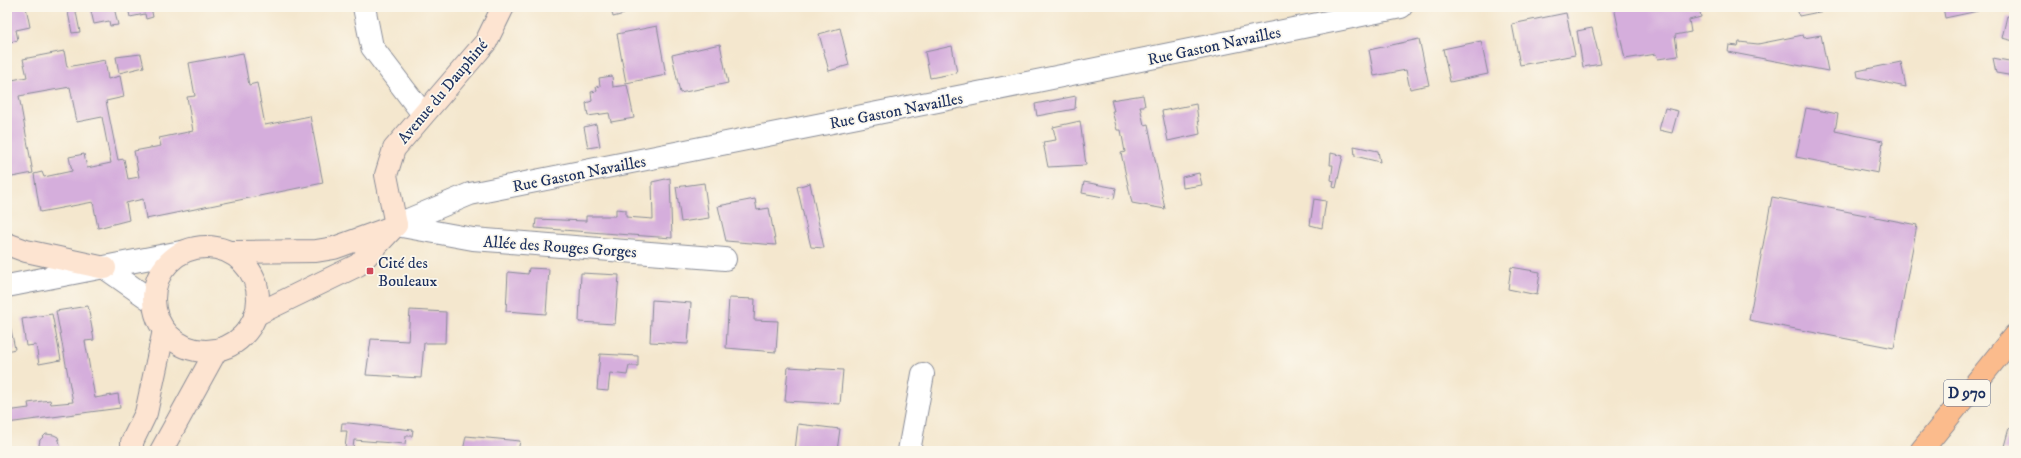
<svg xmlns="http://www.w3.org/2000/svg" width="2021" height="458" font-family="'IM FELL DW Pica',serif">
<style>
.building{fill:#d5aedc}
.lines{fill:none;stroke-linecap:round;stroke-linejoin:round}
.street-casing{stroke:#888b96;stroke-width:24}
.secondary-casing{stroke:#888b96;stroke-width:24}
.primary-casing{stroke:#888b96;stroke-width:24}
.street{stroke:#fff;stroke-width:22}
.secondary{stroke:#fde4d1;stroke-width:22}
.primary{stroke:#fbbb8c;stroke-width:22}
.poi-dot{fill:#d1495b;stroke:#fbf7ec;stroke-width:1.5}
.labels{text-anchor:middle;stroke-width:3.5;stroke-linejoin:round;paint-order:stroke}
.shield{fill:#fbf7ec;stroke:#5e6b89;stroke-width:1}
.shield-label{font-size:15px;font-weight:bold;fill:#1b2f5e}
.street-label{font-size:16px;fill:#1b2f5e;stroke:#fbf7ec}
.poi-label{font-size:16px;fill:#1b2f5e;stroke:#fbf7ec;text-anchor:start}
</style>
<rect width="100%" height="100%" fill="#fbf7ec"/>
<filter id="ink" filterUnits="userSpaceOnUse"><feTurbulence type="fractalNoise" baseFrequency=".025" numOctaves="2"/><feDisplacementMap in="SourceGraphic" scale="8" xChannelSelector="R" yChannelSelector="G"/><feConvolveMatrix kernelMatrix="1 2 1 2 8 2 1 2 1" color-interpolation-filters="sRGB"/></filter>
<filter id="wash" filterUnits="userSpaceOnUse"><feTurbulence type="fractalNoise" baseFrequency=".012" numOctaves="4" result="noise"/><feDisplacementMap in="SourceGraphic" scale="16" xChannelSelector="R" yChannelSelector="G"/><feGaussianBlur stdDeviation="0.9" result="paint"/><feColorMatrix in="noise" values="0 0 0 0 0 0 0 0 0 0 0 0 0 0 0 0 0 1.4 0 .05"/><feComposite in="paint" operator="in"/></filter>
<g filter="url(#wash)">
<rect width="100%" height="100%" fill="#f4e7ce"/>
<g id="blocks">
<g class="building">
<polygon points="7,7 26,7 30,27 16,30 18,40 7,43"/>
<polygon points="67,7 75,7 80,32 72,33"/>
<polygon points="90,7 114,7 118,25 110,26 109,21 94,24"/>
<polygon points="128,7 151,7 153,17 146,19 145,14 130,17"/>
<polygon points="611,7 623,7 624,14 613,17"/>
<polygon points="1614,7 1699,7 1701,17 1689,20 1691,32 1675,35 1678,56 1658,59 1656,54 1625,59"/>
<polygon points="1797,7 1839,7 1839,8 1799,16"/>
<polygon points="1943,7 1977,7 1978,11 1945,18"/>
<polygon points="1566,13 1575,55 1520,65 1512,24"/>
<polygon points="2007,16 2014,17 2014,41 2002,38"/>
<polygon points="657,26 666,75 626,83 617,34"/>
<polygon points="840,28 849,65 829,71 819,34"/>
<polygon points="1592,28 1601,64 1583,67 1577,31"/>
<polygon points="1803,35 1804,38 1821,35 1828,71 1728,52 1729,45 1738,46 1739,42 1758,44"/>
<polygon points="1419,39 1429,85 1410,89 1406,70 1374,76 1369,50"/>
<polygon points="1481,41 1488,74 1450,82 1443,49"/>
<polygon points="720,44 728,83 680,93 672,55"/>
<polygon points="952,46 957,73 930,78 925,52"/>
<polygon points="64,51 67,67 105,60 108,79 120,76 124,97 106,101 118,160 124,159 128,179 139,177 134,151 161,146 159,138 193,131 187,97 195,96 189,63 243,53 249,85 257,83 265,125 310,116 323,183 146,219 143,199 126,203 129,220 98,228 93,202 40,212 34,174 42,172 44,177 72,171 69,157 84,154 87,168 111,163 102,117 77,122 70,87 19,96 33,173 7,178 7,81 27,77 23,59"/>
<polygon points="141,54 144,67 119,73 116,57"/>
<polygon points="1993,58 2014,62 2014,76 1996,73"/>
<polygon points="1901,62 1906,87 1858,77 1857,71"/>
<polygon points="612,76 613,87 627,85 634,118 611,122 609,113 588,116 586,103 592,101 591,92 597,91 596,87 600,86 599,78"/>
<polygon points="1143,95 1145,106 1140,106 1144,125 1148,124 1165,209 1132,203 1121,153 1125,152 1121,130 1117,130 1112,111 1114,111 1111,100"/>
<polygon points="1076,96 1075,109 1037,116 1035,104"/>
<polygon points="1196,104 1200,134 1168,141 1162,111"/>
<polygon points="1665,108 1678,111 1672,133 1659,130"/>
<polygon points="1806,108 1838,114 1835,131 1883,141 1878,173 1796,157"/>
<polygon points="1080,121 1086,165 1048,167 1043,142 1056,140 1053,127"/>
<polygon points="596,124 600,146 588,148 584,127"/>
<polygon points="1354,146 1378,151 1380,162 1355,156"/>
<polygon points="1331,153 1343,156 1336,188 1333,187 1334,181 1331,180 1333,165 1330,165"/>
<polygon points="1199,173 1202,185 1183,188 1182,177"/>
<polygon points="670,178 672,238 535,228 536,219 586,221 586,216 616,216 616,209 626,210 626,217 653,219 652,182"/>
<polygon points="1084,182 1116,188 1114,199 1082,193"/>
<polygon points="704,183 709,218 681,222 676,187"/>
<polygon points="810,183 824,248 811,247 797,187"/>
<polygon points="1772,197 1917,225 1894,348 1749,320"/>
<polygon points="755,199 757,210 769,208 776,245 726,241 718,206"/>
<polygon points="1314,199 1326,201 1322,228 1310,225"/>
<polygon points="1511,267 1540,272 1537,295 1508,289"/>
<polygon points="529,268 549,269 546,314 506,311 508,272 528,274"/>
<polygon points="581,273 619,275 615,324 579,322"/>
<polygon points="729,298 755,299 754,320 778,321 776,352 726,348"/>
<polygon points="652,300 691,303 688,344 650,342"/>
<polygon points="88,306 94,340 85,341 95,398 118,394 120,408 7,423 7,411 29,408 28,403 50,400 51,404 73,402 56,311"/>
<polygon points="410,310 446,312 445,343 424,343 421,378 366,375 371,339 408,341"/>
<polygon points="52,314 61,360 39,364 36,345 26,346 22,319"/>
<polygon points="7,320 9,320 15,349 7,351"/>
<polygon points="600,354 638,356 638,366 629,366 627,375 610,373 608,391 597,390"/>
<polygon points="788,367 843,370 840,404 785,401"/>
<polygon points="2014,420 2014,451 2003,450 2009,428 2011,429"/>
<polygon points="342,423 349,423 413,430 412,436 406,436 405,444 354,440 353,448 345,448 347,431 341,431"/>
<polygon points="798,424 840,429 837,451 795,451"/>
<polygon points="46,434 54,435 58,437 60,444 58,451 42,451 39,445 40,440"/>
<polygon points="466,436 520,441 518,451 463,451"/>
</g>
</g>
</g>
<g filter="url(#ink)">
<use href="#blocks" fill-opacity="0" stroke="#888b96" stroke-width="1"/>
<g class="lines">
<defs>
<g id="street">
<polyline points="364,7 372,47 423,114"/>
<polyline points="396,225 470,194 988,91 1401,7"/>
<polyline points="396,225 473,239 725,259"/>
<polyline points="105,268 152,301"/>
<polyline points="7,286 181,252"/>
<polyline points="909,451 923,374"/>
</g>
<g id="secondary">
<polyline points="396,225 386,175 394,149 486,42 503,7"/>
<polyline points="7,244 26,251 105,268"/>
<circle cx="206" cy="299" r="52"/>
<polyline points="231,252 316,251 334,248 392,227"/>
<polyline points="255,315 358,265 396,225"/>
<polyline points="132,451 132,442 146,413 164,330"/>
<polyline points="161,451 216,351"/>
</g>
<polyline id="primary" points="1921,451 2014,336"/>
</defs>
<use href="#street" class="street-casing"/>
<use href="#secondary" class="secondary-casing"/>
<use href="#primary" class="primary-casing"/>
<use href="#street" class="street"/>
<use href="#secondary" class="secondary"/>
<use href="#primary" class="primary"/>
</g>
</g>
<rect class="poi-dot" x="366" y="267" width="8" height="8" rx="2"/>
<g class="labels">
<rect class="shield" x="1944" y="380" width="46" height="26" rx="3"/>
<g class="shield-label">
<text x="1967" y="398">D 970</text>
</g>
<g class="street-label">
<text transform="translate(1214 45) rotate(-12)" y="6">Rue Gaston Navailles</text>
<text transform="translate(442 91) rotate(-50)" y="6">Avenue du Dauphiné</text>
<text transform="translate(896 110) rotate(-11)" y="6">Rue Gaston Navailles</text>
<text transform="translate(579 173) rotate(-11)" y="6">Rue Gaston Navailles</text>
<text transform="translate(560 246) rotate(4)" y="6">Allée des Rouges Gorges</text>
</g>
<g class="poi-label">
<text x="378" y="268">Cité des<tspan x="378" dy="18">Bouleaux</tspan></text>
</g>
</g>
<rect width="2021" height="458" fill="none" stroke="#fbf7ec" stroke-width="24"/>
</svg>
